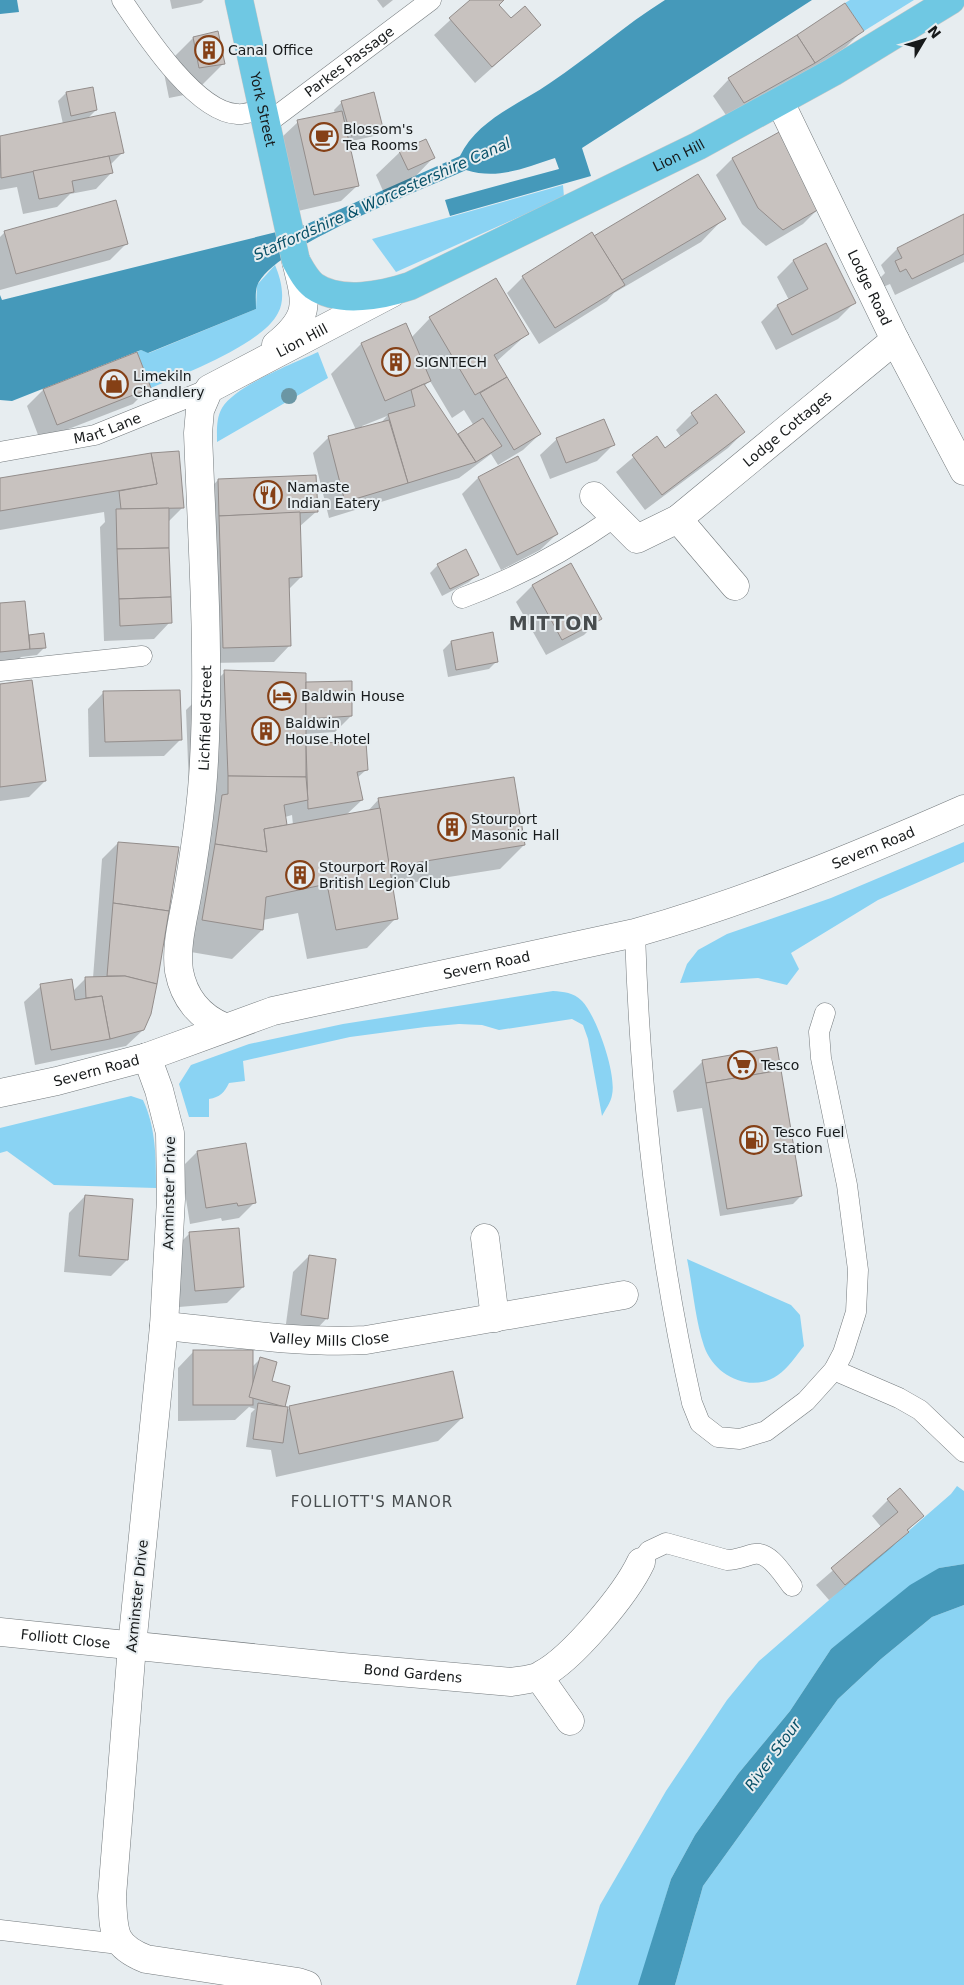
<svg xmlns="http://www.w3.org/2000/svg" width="964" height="1985" font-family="'DejaVu Sans',sans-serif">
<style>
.green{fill:#8ad3f3}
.water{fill:#4599ba}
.shadow{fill:#0003;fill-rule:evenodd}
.building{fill:#c8c2bf;stroke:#938d8b}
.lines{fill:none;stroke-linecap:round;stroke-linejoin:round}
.service-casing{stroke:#747a7d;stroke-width:21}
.minor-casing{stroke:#747a7d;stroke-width:29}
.tertiary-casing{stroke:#747a7d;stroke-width:29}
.primary-casing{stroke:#c7c8c8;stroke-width:29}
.service{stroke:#fff;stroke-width:20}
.minor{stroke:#fff;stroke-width:28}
.tertiary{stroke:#fff;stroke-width:28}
.primary{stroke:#6fc8e3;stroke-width:28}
.tree{fill:#6b96a4}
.labels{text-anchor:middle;stroke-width:4;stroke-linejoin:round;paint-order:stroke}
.poi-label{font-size:14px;fill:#171a1b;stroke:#e7edf0;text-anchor:start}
.street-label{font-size:14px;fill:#171a1b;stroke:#e7edf0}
.water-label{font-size:15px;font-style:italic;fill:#095168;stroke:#e7edf0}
.neighbourhood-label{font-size:15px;letter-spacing:1px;fill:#474c4e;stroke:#e7edf0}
.district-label{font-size:19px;font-weight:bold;letter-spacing:1px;fill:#474c4e;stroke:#e7edf0}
</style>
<rect width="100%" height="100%" fill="#e7edf0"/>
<g class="green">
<polygon points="850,0 914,0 864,31 845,3"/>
<polygon points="563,185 564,197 396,272 372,239"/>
<path d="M 275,265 C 281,279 286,299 278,313 C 263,344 182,375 151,388 L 137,352 L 141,350 L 149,353 L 256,309 L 257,285 Z"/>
<path d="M 318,352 L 328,378 L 217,442 C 217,431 216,418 222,408 C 235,386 294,363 318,352 Z"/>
<polygon points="964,842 964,862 878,900 791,953 799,969 787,985 758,978 680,983 687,964 698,950 727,934 831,898"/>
<path d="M 553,991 C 564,992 573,992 582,1001 C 596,1015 617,1074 612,1095 C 611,1102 605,1110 602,1116 L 588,1039 L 583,1025 L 572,1019 L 499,1030 L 482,1025 L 459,1024 L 425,1027 L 350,1037 L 243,1061 L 245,1081 L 229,1083 C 224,1093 220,1097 209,1099 L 209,1117 L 189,1117 L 179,1084 L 191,1065 L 249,1044 L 343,1024 Z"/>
<path d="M 131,1096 L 143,1100 C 156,1128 156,1158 156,1188 L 54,1185 L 7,1151 L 0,1153 L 0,1128 Z"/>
<path d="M 687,1259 L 791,1305 L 800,1315 L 804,1346 C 796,1356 788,1368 778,1375 C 751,1394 714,1376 704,1346 C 695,1319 693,1288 687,1259 Z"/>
<polygon points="957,1486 964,1491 964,1564 939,1568 831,1649 790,1711 738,1774 695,1835 671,1879 639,1985 576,1985 600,1905 666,1791 727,1700 759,1661 951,1494"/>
<polygon points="964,1605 964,1985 675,1985 703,1886 838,1699 881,1659 932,1617"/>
</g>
<g class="water">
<polygon points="0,0 17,0 19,12 0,14"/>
<path d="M 665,0 L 812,0 L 582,148 L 591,176 L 450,216 L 445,200 L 559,169 L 555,158 C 524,168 498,180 466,170 C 425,189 271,247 257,286 C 255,293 256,302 256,309 L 148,353 L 141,350 L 12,401 L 0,400 L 0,295 L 2,300 L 305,225 L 318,219 L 460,156 C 477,120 518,105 550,83 C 589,57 625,25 665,0 Z"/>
<polygon points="964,1564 964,1605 932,1617 881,1659 838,1699 703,1886 675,1985 638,1985 671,1879 695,1835 738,1774 790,1711 831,1649 910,1585 939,1568"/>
</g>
<g class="shadow">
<polygon points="170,0 204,0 201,3 172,9"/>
<polygon points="377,0 393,0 383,8"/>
<polygon points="472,0 504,0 498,6 511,20 540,25 475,83 434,35"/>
<polygon points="862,31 846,47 798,79 728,118 713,96 729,79"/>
<polygon points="217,33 224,63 194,93 169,98 163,68 193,38"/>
<polygon points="92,88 96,110 86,120 122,153 110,165 112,172 96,189 70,194 57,207 23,214 17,187 0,190 0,138 63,124 58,101 66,93"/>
<polygon points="342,102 382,128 374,136 348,142 358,185 341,201 298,211 281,138 298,122 335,114 334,110"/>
<polygon points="781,133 819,208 803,224 766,246 742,224 716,175 732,159"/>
<polygon points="400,152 433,158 410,182 384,193 376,175"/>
<polygon points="964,215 964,262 895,295 890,284 883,287 880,278 885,273 881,265 897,249"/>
<polygon points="724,218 701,242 614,293 607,301 539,344 507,293 523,277 594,238"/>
<polygon points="5,232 126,244 110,260 0,290 0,237"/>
<polygon points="826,245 854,303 838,319 776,350 761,322 777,306 789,300 777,277 793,261"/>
<path d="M 430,318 L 527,334 L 496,362 L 540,434 L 523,450 L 498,465 L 491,454 L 459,478 L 329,518 L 313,453 L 329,437 L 356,430 L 331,374 L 361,344 L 406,325 L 411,338 ZM 430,381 L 452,418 L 464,410 L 474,426 L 458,437 L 424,386 ZM 387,416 L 380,424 L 363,428 L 362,426 Z"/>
<polygon points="136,354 149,388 133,404 40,440 27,406 43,390"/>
<polygon points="692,414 744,432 728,448 645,510 616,472 656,438 664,449 681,437 676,430"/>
<polygon points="557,439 613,445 597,461 550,479 540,455"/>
<polygon points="151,454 183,507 168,522 170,622 154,639 104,641 100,527 105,522 104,512 0,530 0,480"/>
<polygon points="518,458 557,534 540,550 501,570 462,494 478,478"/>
<polygon points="218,480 317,511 299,527 301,577 288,590 290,645 274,662 208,663 202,497"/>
<polygon points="438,565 477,575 469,582 442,596 430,573"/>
<polygon points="571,565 600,619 584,635 546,655 516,602 532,586"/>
<polygon points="0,604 28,638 29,636 45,647 37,655 21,657 13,665 0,666"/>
<polygon points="451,642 497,661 489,669 448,677 443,650"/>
<path d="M 225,672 L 305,684 L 351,716 L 335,732 L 305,734 L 305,744 L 365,743 L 366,770 L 357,778 L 362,800 L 346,815 L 367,812 L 379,799 L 524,845 L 500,869 L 391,886 L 396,918 L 367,948 L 307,959 L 298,913 L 263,920 L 262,930 L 232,959 L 173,949 L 190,815 L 186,710 ZM 292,815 L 293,825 L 284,827 L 285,817 Z"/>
<polygon points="0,685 45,781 29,797 0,801"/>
<polygon points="104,692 180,740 164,756 89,757 88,709"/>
<polygon points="118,843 143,1030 126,1046 35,1065 24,1002 41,986 73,991 85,979 93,978 102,859"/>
<polygon points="703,1061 801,1196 793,1204 720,1216 702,1108 677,1112 673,1091"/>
<polygon points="197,1152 255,1202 239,1218 222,1221 221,1218 190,1224 181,1168"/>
<polygon points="85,1196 127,1260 111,1276 64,1272 69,1213"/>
<polygon points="190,1233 243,1287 227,1303 179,1307 174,1249"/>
<polygon points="309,1256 327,1318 311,1335 285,1331 293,1272"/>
<polygon points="194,1351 251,1368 261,1358 286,1412 290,1407 462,1418 438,1441 276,1477 271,1450 246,1447 251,1413 255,1409 249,1407 235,1420 178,1421 178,1368"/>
<polygon points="888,1500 922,1516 891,1548 829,1600 816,1585 882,1528 872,1516"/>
</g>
<g class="building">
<polygon points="470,0 504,0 499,5 511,18 525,6 541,25 492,67 449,18"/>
<polygon points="845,3 864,31 815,63 797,35"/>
<polygon points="218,31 225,64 199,68 193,37"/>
<polygon points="797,35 815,63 744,103 728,78"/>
<polygon points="93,87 97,110 71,116 66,92"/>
<polygon points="374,92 383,128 351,136 341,101"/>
<polygon points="342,111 359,186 314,195 297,120"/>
<polygon points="115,112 124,153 1,178 0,136"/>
<polygon points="781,131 821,208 783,230 758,208 732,158"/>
<polygon points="426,139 435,158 408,170 399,151"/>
<polygon points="109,156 113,173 72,181 74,192 39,199 33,171"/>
<polygon points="698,174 726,219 622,280 594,236"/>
<polygon points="116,200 128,244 16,274 4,231"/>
<polygon points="964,214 964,254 912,279 906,269 900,272 895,261 902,258 897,248"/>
<polygon points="592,232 625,285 555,328 522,276"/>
<polygon points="826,243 856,303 792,335 777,305 808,289 793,260"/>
<polygon points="496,278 529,334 494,355 507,377 475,395 429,317"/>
<polygon points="406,323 431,381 385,401 361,343"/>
<polygon points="137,352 151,388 57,425 43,389"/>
<polygon points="507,377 541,434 514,450 480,393"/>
<polygon points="424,384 476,462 408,483 388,414 415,406 411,390"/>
<polygon points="716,394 745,432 662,495 632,455 657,436 665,448 698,423 691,413"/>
<polygon points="483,418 502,446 476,462 458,434"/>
<polygon points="604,419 615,445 566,463 556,438"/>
<polygon points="389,420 408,483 345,502 328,436"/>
<polygon points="179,451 184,508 121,509 119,491 157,484 151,453"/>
<polygon points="151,453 157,484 0,511 0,478"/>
<polygon points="518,456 558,534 517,555 478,477"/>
<polygon points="316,475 318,512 219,516 218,479"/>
<polygon points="169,508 169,548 117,549 116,509"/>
<polygon points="300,512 302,577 289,578 291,646 223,648 219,516"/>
<polygon points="169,548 171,597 119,599 117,549"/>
<polygon points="466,549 479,575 450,589 437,564"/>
<polygon points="571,563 602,619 562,640 532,585"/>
<polygon points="171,597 172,623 120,626 119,599"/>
<polygon points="25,601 30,649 0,652 0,603"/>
<polygon points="493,632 498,662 456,670 451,641"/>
<polygon points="44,633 46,648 30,649 29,635"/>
<polygon points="224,670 306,673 306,777 228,776"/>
<polygon points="32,680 46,781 0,787 0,684"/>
<polygon points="352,681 352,716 306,719 306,682"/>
<polygon points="180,690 182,740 105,742 103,691"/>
<polygon points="366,742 368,770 357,772 363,800 308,809 306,743"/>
<polygon points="228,776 306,777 308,800 284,805 287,825 264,829 267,852 215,844 222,795 228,794"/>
<polygon points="514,777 525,845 389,867 378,798"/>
<polygon points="380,808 398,919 336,930 327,884 266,897 263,930 202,920 215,844 267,852 264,829"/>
<polygon points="118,842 179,847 169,911 113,903"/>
<polygon points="113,903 169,911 157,984 125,976 107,976"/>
<polygon points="125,976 157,984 151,1014 144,1030 110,1039 102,996 86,998 85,977"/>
<polygon points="72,979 75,1000 102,996 110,1039 51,1050 40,984"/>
<polygon points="777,1047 781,1070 706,1083 702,1060"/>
<polygon points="781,1070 802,1196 727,1209 706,1083"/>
<polygon points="246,1143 256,1203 238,1206 237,1203 206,1208 197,1151"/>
<polygon points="85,1195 133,1199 128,1260 79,1256"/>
<polygon points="239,1228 244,1287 195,1291 189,1232"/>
<polygon points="309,1255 336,1259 328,1319 301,1315"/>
<rect x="193" y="1350" width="60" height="55"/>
<polygon points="260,1357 277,1362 272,1381 290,1386 285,1407 249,1397"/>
<polygon points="453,1371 463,1418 299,1454 289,1406"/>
<polygon points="258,1403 288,1407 283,1443 253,1439"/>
<polygon points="900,1488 924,1516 907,1530 909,1532 845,1585 831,1568 898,1512 887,1499"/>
</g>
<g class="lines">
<defs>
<g id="service">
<path d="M 122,0 C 143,31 195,112 237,114 C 244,115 255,111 263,109"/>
<path id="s1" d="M 266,124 L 431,0"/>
<path id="s2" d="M 0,452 L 95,435 L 209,389"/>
<path d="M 462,598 C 517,578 566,551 615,517"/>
<polyline points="0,671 142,656"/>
<path d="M 635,933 C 640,1091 657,1248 692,1403 L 700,1423 L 718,1437 L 740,1439 L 766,1431 L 806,1401 L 834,1370 L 843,1353 L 856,1312 L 858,1270 L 847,1185 L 821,1058 L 819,1032 L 825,1013"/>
<polyline points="834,1370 899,1398 920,1410 964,1452"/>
<path d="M 641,1562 L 649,1551 L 666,1543 L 727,1560 C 737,1560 745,1556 754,1554 C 770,1551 783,1575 792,1586"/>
<polyline points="0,1930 119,1944"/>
</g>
<g id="minor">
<path id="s3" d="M 780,102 L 895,340 L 964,471"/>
<path d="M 276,345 C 312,316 306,302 296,261"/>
<path id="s4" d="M 594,496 L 637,539 L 678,519 L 895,340"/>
<polyline points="678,519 735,586"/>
<path id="s5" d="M 224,1027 C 200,1017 184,998 179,971 C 175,944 185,912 189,885 C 196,844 202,803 204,761 C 210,652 202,542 198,433 L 200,410 L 209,389 L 392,293"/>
<path d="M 147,1057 L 159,1090 L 170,1133 L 171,1199 L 164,1326 L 132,1646 L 112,1896 C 114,1931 111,1945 146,1959 L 298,1982 L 307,1985"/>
<polyline points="485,1238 495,1318"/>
<path id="s6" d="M 164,1326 C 231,1332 299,1344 366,1340 L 624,1295"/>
<path id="s7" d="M 0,1632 L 342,1667 L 511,1682 C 521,1680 533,1680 541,1675 C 572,1659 626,1594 641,1562"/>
<polyline points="539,1677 570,1721"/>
</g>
<g id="tertiary">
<path id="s8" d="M 0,1093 L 57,1081 L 147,1057 L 273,1011 L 635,933 C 748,901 857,856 964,809"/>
</g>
<g id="primary">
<path id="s9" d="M 239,0 L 296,261 C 301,270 306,280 314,286 C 340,304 383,295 410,286 L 698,146 L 833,72 L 951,0"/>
</g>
</defs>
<use href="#service" class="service-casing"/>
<use href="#minor" class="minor-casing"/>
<use href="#tertiary" class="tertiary-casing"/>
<use href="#primary" class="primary-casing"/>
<use href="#service" class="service"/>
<use href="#minor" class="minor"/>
<use href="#tertiary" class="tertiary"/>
<use href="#primary" class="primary"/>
</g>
<circle class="tree" cx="289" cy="396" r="8"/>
<defs>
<symbol id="building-ring" viewBox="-11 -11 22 22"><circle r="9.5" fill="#e7edf0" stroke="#854016" stroke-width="1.5"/><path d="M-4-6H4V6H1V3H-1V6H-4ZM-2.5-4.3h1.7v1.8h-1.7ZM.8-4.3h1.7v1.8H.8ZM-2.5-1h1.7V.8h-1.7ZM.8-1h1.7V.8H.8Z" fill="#854016"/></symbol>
<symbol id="cafe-ring" viewBox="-11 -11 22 22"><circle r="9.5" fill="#e7edf0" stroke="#854016" stroke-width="1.5"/><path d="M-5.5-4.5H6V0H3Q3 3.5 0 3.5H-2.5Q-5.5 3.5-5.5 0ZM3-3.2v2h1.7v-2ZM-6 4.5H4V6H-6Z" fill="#854016"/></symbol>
<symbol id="shop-ring" viewBox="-11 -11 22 22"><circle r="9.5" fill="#e7edf0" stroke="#854016" stroke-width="1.5"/><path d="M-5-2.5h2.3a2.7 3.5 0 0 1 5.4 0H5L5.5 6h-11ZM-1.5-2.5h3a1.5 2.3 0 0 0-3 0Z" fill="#854016"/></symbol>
<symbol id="restaurant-ring" viewBox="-11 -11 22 22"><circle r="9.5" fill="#e7edf0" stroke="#854016" stroke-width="1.5"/><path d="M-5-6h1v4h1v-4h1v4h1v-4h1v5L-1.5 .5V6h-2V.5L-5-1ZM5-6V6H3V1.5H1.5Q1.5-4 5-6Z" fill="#854016"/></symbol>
<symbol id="hotel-ring" viewBox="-11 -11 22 22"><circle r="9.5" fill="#e7edf0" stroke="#854016" stroke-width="1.5"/><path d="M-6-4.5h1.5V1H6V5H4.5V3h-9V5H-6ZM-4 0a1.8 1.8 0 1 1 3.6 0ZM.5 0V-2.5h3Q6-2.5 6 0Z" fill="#854016"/></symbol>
<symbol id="supermarket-ring" viewBox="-11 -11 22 22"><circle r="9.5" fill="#e7edf0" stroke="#854016" stroke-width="1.5"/><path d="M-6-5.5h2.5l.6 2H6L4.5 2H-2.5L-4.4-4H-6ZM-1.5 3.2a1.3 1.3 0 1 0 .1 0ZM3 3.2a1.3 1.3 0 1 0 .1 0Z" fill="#854016"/></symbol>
<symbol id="fuel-ring" viewBox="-11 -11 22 22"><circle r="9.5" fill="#e7edf0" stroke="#854016" stroke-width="1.5"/><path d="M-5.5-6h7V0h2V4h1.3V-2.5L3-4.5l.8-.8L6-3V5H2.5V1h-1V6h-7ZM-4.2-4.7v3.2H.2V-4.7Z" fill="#854016"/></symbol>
</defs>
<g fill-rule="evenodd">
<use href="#building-ring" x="193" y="34" width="32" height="32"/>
<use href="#cafe-ring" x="308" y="121" width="32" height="32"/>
<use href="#building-ring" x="380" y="346" width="32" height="32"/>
<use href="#shop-ring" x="98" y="368" width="32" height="32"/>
<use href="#restaurant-ring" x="252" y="479" width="32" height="32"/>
<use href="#hotel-ring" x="266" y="680" width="32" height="32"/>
<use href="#building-ring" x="250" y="715" width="32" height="32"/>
<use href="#building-ring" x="436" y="811" width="32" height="32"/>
<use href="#building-ring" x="284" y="859" width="32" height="32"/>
<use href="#supermarket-ring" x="726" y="1049" width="32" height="32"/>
<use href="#fuel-ring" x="738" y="1124" width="32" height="32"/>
</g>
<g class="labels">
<g class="poi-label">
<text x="228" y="55">Canal Office</text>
<text x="343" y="134">Blossom's<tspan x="343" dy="16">Tea Rooms</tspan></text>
<text x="415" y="367">SIGNTECH</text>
<text x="133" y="381">Limekiln<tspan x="133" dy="16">Chandlery</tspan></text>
<text x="287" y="492">Namaste<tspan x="287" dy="16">Indian Eatery</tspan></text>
<text x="301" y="701">Baldwin House</text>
<text x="285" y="728">Baldwin<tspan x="285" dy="16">House Hotel</tspan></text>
<text x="471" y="824">Stourport<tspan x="471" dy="16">Masonic Hall</tspan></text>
<text x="319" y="872">Stourport Royal<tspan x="319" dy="16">British Legion Club</tspan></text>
<text x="761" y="1070">Tesco</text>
<text x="773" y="1137">Tesco Fuel<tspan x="773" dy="16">Station</tspan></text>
</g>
<g class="street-label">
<text dy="5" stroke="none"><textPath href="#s1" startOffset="104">Parkes Passage</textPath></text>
<text dy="5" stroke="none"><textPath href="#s9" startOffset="112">York Street</textPath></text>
<text dy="5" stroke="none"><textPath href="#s9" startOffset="696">Lion Hill</textPath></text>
<text dy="5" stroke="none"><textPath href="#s3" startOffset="206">Lodge Road</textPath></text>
<text dy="5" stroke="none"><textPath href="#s5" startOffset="766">Lion Hill</textPath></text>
<text dy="5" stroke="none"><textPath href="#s2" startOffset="110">Mart Lane</textPath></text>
<text dy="5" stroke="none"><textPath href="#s4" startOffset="248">Lodge Cottages</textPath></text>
<text dy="5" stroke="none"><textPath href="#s5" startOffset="330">Lichfield Street</textPath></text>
<text dy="5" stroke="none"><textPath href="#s8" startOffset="909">Severn Road</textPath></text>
<text dy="5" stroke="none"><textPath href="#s8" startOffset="504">Severn Road</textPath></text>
<text dy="5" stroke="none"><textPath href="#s8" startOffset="99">Severn Road</textPath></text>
<text transform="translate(169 1193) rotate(-89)" y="5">Axminster Drive</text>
<text dy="5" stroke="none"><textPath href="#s6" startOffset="166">Valley Mills Close</textPath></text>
<text transform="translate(137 1596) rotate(-84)" y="5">Axminster Drive</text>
<text dy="5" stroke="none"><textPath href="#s7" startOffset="66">Folliott Close</textPath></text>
<text dy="5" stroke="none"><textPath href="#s7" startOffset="415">Bond Gardens</textPath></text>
</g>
<g class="water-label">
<text transform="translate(382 199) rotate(-24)" y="5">Staffordshire &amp; Worcestershire Canal</text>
<text transform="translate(773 1755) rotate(-54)" y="5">River Stour</text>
</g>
<g class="neighbourhood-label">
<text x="372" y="1507">FOLLIOTT'S MANOR</text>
</g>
<g class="district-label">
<text x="554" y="630">MITTON</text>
</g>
</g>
<g transform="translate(924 40) rotate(52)" stroke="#e7edf0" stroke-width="4" paint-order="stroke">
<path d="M0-4L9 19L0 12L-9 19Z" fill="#171a1b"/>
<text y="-8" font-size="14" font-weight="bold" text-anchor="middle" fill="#171a1b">N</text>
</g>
</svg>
